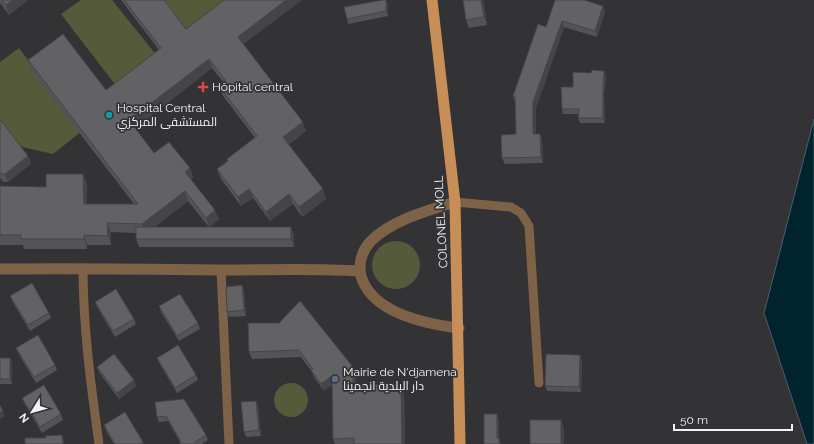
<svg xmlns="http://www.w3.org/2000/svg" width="814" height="444" font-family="Raleway,Cairo,sans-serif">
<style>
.green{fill:#555a3a}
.water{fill:#00232e;stroke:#496169}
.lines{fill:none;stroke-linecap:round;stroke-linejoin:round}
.service{stroke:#7e6248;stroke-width:9}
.tertiary{stroke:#7e6248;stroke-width:11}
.primary{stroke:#c78e57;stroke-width:11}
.wall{fill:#545356}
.shaded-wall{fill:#454446}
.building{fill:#626164;stroke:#454446}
.health-dot{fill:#e0444e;stroke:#333235;stroke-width:1.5}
.culture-dot{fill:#0f9aa8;stroke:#333235;stroke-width:1.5}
.service-dot{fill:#5c6f8a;stroke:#333235;stroke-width:1.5}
.labels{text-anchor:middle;stroke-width:3.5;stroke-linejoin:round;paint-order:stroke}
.poi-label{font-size:12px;fill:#f2f1f3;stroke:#333235;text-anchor:start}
.street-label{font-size:12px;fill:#f2f1f3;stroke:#333235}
</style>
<rect width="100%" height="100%" fill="#333235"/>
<g class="green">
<polygon points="81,0 112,0 162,62 120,91 61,14"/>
<polygon points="156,0 233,0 185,37"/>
<polygon points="19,48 82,131 53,154 18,146 0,122 0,62"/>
<circle cx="396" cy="265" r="24"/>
<circle cx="291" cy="400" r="17"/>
</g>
<polygon class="water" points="814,119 814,444 807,444 764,313"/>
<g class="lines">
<g class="service">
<polyline points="455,202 511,207 521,213 529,226 539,383"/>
<path d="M 83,268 C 83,327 91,386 99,444"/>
<polyline points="221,270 229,444"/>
</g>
<g class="tertiary">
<path d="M 455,202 C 428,210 390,221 370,242 C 362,251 358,264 361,276 C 372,313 426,324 459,328"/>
<path d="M 0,269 C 74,268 147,269 221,270 C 267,270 314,268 360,271"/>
</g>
<polyline class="primary" points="432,0 455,202 460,444"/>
</g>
<g class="wall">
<polygon points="0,0 28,0 9,15 0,3"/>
<polygon points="121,0 164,0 186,29 244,44 306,131 288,145 326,199 302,217 293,204 270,221 253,198 241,206 221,179 217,169 228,161 227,159 255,138 223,96 219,86 224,83 212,68 135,128 154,153 190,168 193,177 191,179 219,219 209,227 188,201 154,227 291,227 294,235 294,247 139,247 136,239 136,233 111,232 111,245 87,245 87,249 24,249 23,245 0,245 0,186 46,187 83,174 87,184 87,204 134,204 31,70 28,60 106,90 159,50"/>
<polygon points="386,0 388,5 388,16 348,24 347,19"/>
<polygon points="463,0 483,0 487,25 469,28 466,20"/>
<polygon points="555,0 603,6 605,12 597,37 564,27 536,108 536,134 540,134 542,140 543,163 505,164 502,158 516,134 515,103 513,96 546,27"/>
<polygon points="606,76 604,95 605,123 580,123 578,118 578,114 563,114 562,109 573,87"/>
<polygon points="0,119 28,156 31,164 8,182 3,182 0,178"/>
<polygon points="242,285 244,291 246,316 229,317 227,312"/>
<polygon points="10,296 49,313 51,318 30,331 12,301"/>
<polygon points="95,302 134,319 136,324 115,337 97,307"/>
<polygon points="159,306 198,323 200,329 179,341 161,312"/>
<polygon points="248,323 356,375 356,385 404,391 405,444 335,444 333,439 332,385 324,391 314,377 312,372 301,357 252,359 249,352"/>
<polygon points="16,348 55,365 57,370 36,383 18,353"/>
<polygon points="0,358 10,358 12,363 12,384 0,384"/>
<polygon points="157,358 196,375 198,380 177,393 159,363"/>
<polygon points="582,361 581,392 547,391 545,386"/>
<polygon points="97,367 134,380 136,386 119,399 99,372"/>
<polygon points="22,398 61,414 63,420 42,433 24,403"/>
<polygon points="256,401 258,406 261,436 246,437 244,432"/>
<polygon points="155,402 206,435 208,440 202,444 180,444 180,442 168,421 159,422 157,417"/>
<polygon points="104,425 143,442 144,444 114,444 106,431"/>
</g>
<g class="shaded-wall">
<polygon points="12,0 28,0 9,15 6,5"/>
<polygon points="286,0 302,0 241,46 238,37"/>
<polygon points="386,0 388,5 388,16 386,11"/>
<polygon points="481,0 483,0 487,25 484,17"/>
<polygon points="603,6 605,12 597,37 595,31"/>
<polygon points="562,21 564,27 536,108 536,140 533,134 533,102"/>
<polygon points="209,59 212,68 132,129 129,120"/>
<polygon points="604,71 606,76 604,95 605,123 603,118 603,90"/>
<polygon points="303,122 306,131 286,146 283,137"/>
<polygon points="540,134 542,140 543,163 541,157"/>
<polygon points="28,156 31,164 8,182 5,174"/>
<polygon points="190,168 193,177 188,181 185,172"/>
<polygon points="83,174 87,184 87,214 84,204"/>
<polygon points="249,189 253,198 241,206 238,197"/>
<polygon points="323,189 326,199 302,217 299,207"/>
<polygon points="185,191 188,201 145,233 142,224"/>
<polygon points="289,194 293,204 270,221 266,212"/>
<polygon points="215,210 219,219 209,227 206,218"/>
<polygon points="107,223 111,232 111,245 108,236"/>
<polygon points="291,227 294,235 294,247 291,239"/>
<polygon points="84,235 87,245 87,249 84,239"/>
<polygon points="242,285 244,291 246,316 244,310"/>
<polygon points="580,355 582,361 581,392 579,387"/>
<polygon points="10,358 12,363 12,384 10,379"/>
<polygon points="353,367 356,375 356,392 353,385"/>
<polygon points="332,376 335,383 324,391 321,384"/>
<polygon points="134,380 136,386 119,399 117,393"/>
<polygon points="401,384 404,391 405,444 402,444"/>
<polygon points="256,401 258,406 261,436 259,430"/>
<polygon points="3,411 5,416 0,419 0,413"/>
<polygon points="497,414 499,420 499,443 497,438"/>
<polygon points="561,420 564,428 564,444 561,444"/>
<polygon points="62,435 64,440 64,444 63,444"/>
<polygon points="499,438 501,443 501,444 499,444"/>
</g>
<g class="building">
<polygon points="2,0 12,0 6,5"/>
<polygon points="124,0 164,0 186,29 224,0 286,0 238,37 303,122 283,137 323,189 299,207 289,194 266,212 249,189 238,197 217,169 228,161 227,159 257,136 219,86 226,81 209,59 129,120 154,153 169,142 190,168 185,172 215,210 206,218 185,191 142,224 107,223 108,236 84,235 84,239 21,239 21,235 0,235 0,186 46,187 46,174 83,174 84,204 138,204 28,60 63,34 106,90 161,48"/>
<polygon points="383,0 386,0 386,11 347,19 344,7"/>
<polygon points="463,0 481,0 484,17 466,20"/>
<polygon points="555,0 584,0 603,6 595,31 562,21 533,102 533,134 540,134 541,157 502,158 501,135 516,134 515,97 513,96 538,24 546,27"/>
<polygon points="592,70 604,71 603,90 603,118 578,118 579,109 562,109 561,87 573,87 573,72 591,73"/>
<polygon points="0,119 28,156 5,174 0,174"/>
<rect x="136" y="227" width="155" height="12"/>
<polygon points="32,283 49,313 28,325 10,296"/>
<polygon points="242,285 244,310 227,312 226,287"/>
<polygon points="116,289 134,319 113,331 95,302"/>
<polygon points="180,294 198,323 177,336 159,306"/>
<polygon points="300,301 353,367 353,385 401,384 402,444 354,444 354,438 333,439 332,376 321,384 311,370 313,369 299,350 249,352 248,323 279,323"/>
<polygon points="38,335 55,365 34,377 16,348"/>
<polygon points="178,345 196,375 175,388 157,358"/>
<polygon points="114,354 134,380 117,393 97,367"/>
<polygon points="546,354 580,355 579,387 545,386"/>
<rect x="0" y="358" width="10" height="21"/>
<polygon points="44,385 61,414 40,427 22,398"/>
<polygon points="184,399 206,435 195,442 195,444 180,444 180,440 166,416 157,417 155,402"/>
<polygon points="256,401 259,430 244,432 241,402"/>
<polygon points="0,405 3,411 0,413"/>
<polygon points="125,412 143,442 140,444 115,444 104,425"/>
<polygon points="484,414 497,414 497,438 499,438 499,444 484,444"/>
<rect x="530" y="420" width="31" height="24"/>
<polygon points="62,435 63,444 25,444 25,438 46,438 45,436"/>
</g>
<path class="health-dot" d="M201 81h4v4h4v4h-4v4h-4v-4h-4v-4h4z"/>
<circle class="culture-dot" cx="109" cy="115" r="4"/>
<circle class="service-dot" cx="335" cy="379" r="4"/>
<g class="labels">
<g class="poi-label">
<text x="212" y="91">Hôpital central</text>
<text x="117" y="112">Hospital Central<tspan x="117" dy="14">المستشفى المركزي</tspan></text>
<text x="343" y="376">Mairie de N'djamena<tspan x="343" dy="14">دار البلدية انجمينا</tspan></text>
</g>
<g class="street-label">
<text transform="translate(441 222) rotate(-93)" y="4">COLONEL MOLL</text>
</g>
</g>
<g transform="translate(32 412) rotate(233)" stroke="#333235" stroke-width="3" paint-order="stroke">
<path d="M0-3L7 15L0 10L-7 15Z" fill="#f2f1f3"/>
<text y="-6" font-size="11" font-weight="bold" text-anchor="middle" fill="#f2f1f3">N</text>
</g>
<path d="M674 424v6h118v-6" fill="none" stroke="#f2f1f3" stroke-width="2"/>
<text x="680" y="424" font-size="12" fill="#f2f1f3" stroke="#333235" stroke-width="3" paint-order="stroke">50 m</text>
</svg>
